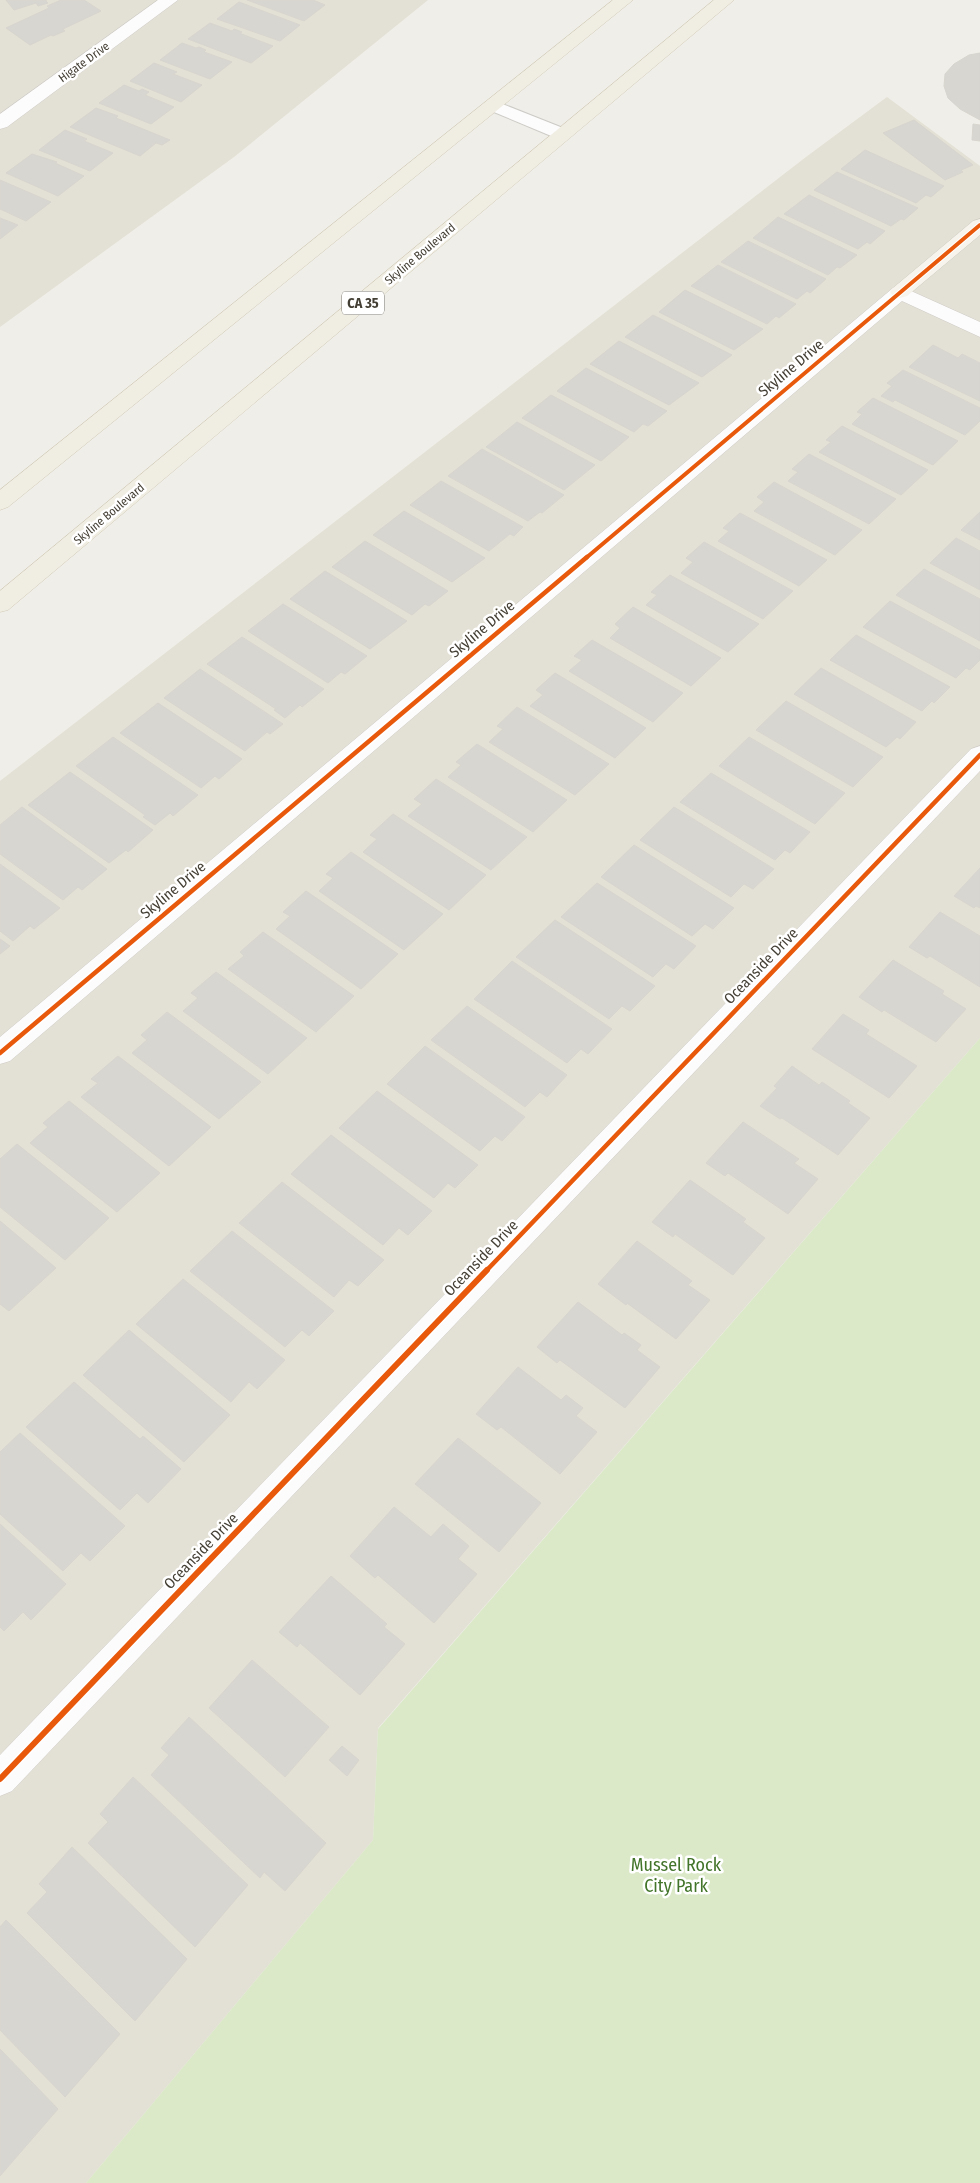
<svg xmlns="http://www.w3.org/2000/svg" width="980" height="2183" font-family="'Fira Sans Condensed',sans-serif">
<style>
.residential{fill:#e3e0d5}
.green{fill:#dbe9c9}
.building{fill:#d8d6d1;stroke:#d7d5ce}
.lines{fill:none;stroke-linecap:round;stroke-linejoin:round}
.lane-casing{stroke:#cdcbc6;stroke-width:2}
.street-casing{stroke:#cdcbc6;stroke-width:1}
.secondary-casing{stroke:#cecbbf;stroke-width:1}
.primary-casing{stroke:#d1cab6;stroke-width:1}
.lane{fill:#fdfcfc;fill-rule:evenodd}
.street{fill:#fdfcfc;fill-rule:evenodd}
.secondary{fill:#f6f4ed;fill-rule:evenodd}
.primary{fill:#f0ede3;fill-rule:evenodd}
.cycleway-far2-casing{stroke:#fff;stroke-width:6}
.cycleway-far1-casing{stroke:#fff;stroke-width:8}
.cycleway-casing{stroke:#fff;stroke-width:9}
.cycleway-far2{stroke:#e8590c;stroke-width:4}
.cycleway-far1{stroke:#e8590c;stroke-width:4.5}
.cycleway{stroke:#e8590c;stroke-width:6}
.labels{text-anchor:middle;stroke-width:5;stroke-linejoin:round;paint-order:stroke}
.far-street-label{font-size:12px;fill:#443f35;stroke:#fff}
.shield{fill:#fff;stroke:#7c7972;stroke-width:1}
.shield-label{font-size:14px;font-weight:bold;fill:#443f35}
.street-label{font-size:15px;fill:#443f35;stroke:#fff}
.near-park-label{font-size:18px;fill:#42742a;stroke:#fff}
</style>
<rect width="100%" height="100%" fill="#efeee8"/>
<g class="residential">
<polygon points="0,0 428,0 234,157 0,327"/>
<polygon points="887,97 980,166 980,1038 378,1728 373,1840 86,2183 0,2183 0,781 806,157"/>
</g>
<polygon class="green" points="980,1038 980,2183 86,2183 373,1840 378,1729"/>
<g class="building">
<polygon points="6,0 47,0 45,0 48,3 38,6 36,3 14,10"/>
<polygon points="61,0 84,0 101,11 63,29 65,31 53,36 51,35 30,45 6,28 49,8 47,6"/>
<polygon points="247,0 313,0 325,5 304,21"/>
<polygon points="239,2 300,25 280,41 217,19"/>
<polygon points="210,23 232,31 234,29 242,32 239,33 273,46 251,63 188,39"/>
<polygon points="182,43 196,48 199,47 206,50 204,52 232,62 210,79 160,60"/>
<polygon points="980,53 980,120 960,109 948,98 944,86 945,74 954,64 969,55"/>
<polygon points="154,63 177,72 173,74 202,85 181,102 130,81"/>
<polygon points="124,85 139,91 142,89 149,92 145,95 174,107 151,124 99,103"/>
<polygon points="96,108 118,116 116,118 170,140 162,145 156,143 140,156 70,127"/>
<polygon points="914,120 973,165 961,170 963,172 945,180 883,133"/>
<polygon points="973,124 980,125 980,141 972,140"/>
<polygon points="65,130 87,139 84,141 113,153 90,171 39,150"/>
<polygon points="865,150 944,186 931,197 926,195 916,203 841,169"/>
<polygon points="32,154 57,162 55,163 84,176 58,196 6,173"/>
<polygon points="837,172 918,208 904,220 901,219 891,226 814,190"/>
<polygon points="0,180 51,202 26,221 0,209"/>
<polygon points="809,195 885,231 870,244 867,242 858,249 784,214"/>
<polygon points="778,217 857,255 840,268 837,267 828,275 753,238"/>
<polygon points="0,218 18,225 0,239"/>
<polygon points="748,241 826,279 810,293 807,291 797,299 721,262"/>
<polygon points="718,265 796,304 779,318 776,316 767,324 691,286"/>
<polygon points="685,290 763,329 734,350 659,312"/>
<polygon points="653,315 732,355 702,377 625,337"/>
<polygon points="619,341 699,383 669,405 590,364"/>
<polygon points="933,345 958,358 962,354 980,363 980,401 909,367"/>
<polygon points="586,368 667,411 648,426 643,424 634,432 557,391"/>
<polygon points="903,370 980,408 980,421 965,435 895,400 893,402 881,396 892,386 887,383"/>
<polygon points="551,395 629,437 601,461 522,418"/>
<polygon points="873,398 958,441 933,465 852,424 862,414 857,412"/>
<polygon points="517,422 595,465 564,490 486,447"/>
<polygon points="842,426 928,470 901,495 819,452 831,442 826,440"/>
<polygon points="482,449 564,495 542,513 540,512 528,521 448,476"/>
<polygon points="809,454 896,499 869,524 788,481 798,472 792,469"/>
<polygon points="441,481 523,527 514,536 510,534 489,551 410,505"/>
<polygon points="774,482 862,530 835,555 754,511 764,502 757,497"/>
<polygon points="404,511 485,558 452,582 373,535"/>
<polygon points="980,512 980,540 961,530"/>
<polygon points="740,513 827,560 799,586 718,541 729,531 723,528"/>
<polygon points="956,538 980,551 980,590 930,563"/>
<polygon points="365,541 448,591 429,606 425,604 412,615 332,567"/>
<polygon points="704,542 793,591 763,619 681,573 693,562 686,558"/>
<polygon points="924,569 980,599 980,641 896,595"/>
<polygon points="325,571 407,621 370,649 290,599"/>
<polygon points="670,575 759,624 728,652 646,605 657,595 651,592"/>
<polygon points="890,601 980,650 980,660 970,670 966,668 956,678 863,627"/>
<polygon points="283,604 367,656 345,674 341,672 328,683 248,631"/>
<polygon points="633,607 721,658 691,686 610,638 620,628 615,624"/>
<polygon points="856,635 950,687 934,703 932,701 922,711 830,660"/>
<polygon points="242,637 324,689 302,707 300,705 285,718 274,710 276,709 207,664"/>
<polygon points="592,640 683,693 653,722 569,671 582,660 574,656"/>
<polygon points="821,668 916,722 900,739 897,737 886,747 794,694"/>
<polygon points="200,669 283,724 270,734 267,732 245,751 164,698"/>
<polygon points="555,673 646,728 615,758 530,706 543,695 536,690"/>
<polygon points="786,701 883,757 853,787 756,730"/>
<polygon points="158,703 242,759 219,779 215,776 201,788 120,733"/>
<polygon points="517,707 609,764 575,795 489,742 503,729 497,726"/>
<polygon points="113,737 198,795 173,816 170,813 155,825 143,817 145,815 76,766"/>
<polygon points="749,737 845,793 815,824 719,766"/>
<polygon points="477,744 567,800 533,832 448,777 461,765 456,762"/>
<polygon points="70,772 153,830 128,852 126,850 109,863 28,805"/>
<polygon points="711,773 810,832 790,853 785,850 775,860 680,802"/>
<polygon points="436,779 527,837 491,870 408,816 422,804 414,799"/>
<polygon points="22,807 107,869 82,890 78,887 63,900 0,854 0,825"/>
<polygon points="674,807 774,869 753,889 744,884 731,897 640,840"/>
<polygon points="393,814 486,875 449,910 363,852 377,839 370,835"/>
<polygon points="634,845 734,908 713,929 705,924 692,936 601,877"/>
<polygon points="351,852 443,914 404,950 319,891 333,878 326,874"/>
<polygon points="0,864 60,908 34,929 30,926 13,941 0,931"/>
<polygon points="980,868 980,908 976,906 974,908 954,896"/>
<polygon points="597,883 696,946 674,969 666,964 653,977 561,917"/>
<polygon points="306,891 398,954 361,989 276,929 290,916 283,912"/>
<polygon points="940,912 980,936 980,987 930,956 927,958 909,947"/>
<polygon points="555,920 655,986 630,1011 622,1006 609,1019 516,957"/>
<polygon points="263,932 354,996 316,1032 228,969 244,956 240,952"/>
<polygon points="0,939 10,946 0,954"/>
<polygon points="893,960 944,991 942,994 966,1009 936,1042 884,1010 882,1012 859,997"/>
<polygon points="512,961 612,1029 588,1054 581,1049 567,1063 474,999"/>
<polygon points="216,972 307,1038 268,1074 183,1011 198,998 191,993"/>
<polygon points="467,1006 567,1075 547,1097 540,1092 525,1107 431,1040"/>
<polygon points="167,1012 261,1082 219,1119 132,1053 147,1040 141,1035"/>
<polygon points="843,1014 869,1030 866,1034 917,1066 889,1098 812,1049"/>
<polygon points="425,1046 525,1117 502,1141 495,1136 480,1151 387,1084"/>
<polygon points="118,1056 211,1127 169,1166 81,1097 98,1083 91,1079"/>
<polygon points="792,1066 819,1085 822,1082 850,1101 848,1103 870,1118 838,1155 782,1118 780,1119 760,1106 777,1088 774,1086"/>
<polygon points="377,1091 478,1165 455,1188 448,1183 434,1198 339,1128"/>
<polygon points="69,1101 160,1173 117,1212 30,1143 48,1127 43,1123"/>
<polygon points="743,1122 799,1159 794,1163 818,1179 788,1214 728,1173 725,1176 706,1163"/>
<polygon points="331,1135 432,1211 408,1235 399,1228 383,1245 291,1174"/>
<polygon points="17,1144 109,1218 65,1260 0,1207 0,1159"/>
<polygon points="690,1180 746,1219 743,1222 765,1238 733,1275 675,1234 673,1237 652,1222"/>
<polygon points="282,1182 384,1260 358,1286 349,1280 334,1297 239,1223"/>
<polygon points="0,1221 56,1268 9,1311 0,1304"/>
<polygon points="232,1231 334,1311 309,1336 302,1330 285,1347 190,1271"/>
<polygon points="637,1241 692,1281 688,1285 710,1300 676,1339 627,1303 626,1305 598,1284"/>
<polygon points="183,1279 285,1360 257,1389 249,1382 231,1402 136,1324"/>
<polygon points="578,1302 622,1335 624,1333 641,1345 637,1350 660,1367 625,1408 560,1360 557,1363 537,1347"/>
<polygon points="129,1330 230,1415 184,1462 83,1375"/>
<polygon points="518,1367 561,1400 566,1395 583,1408 576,1416 597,1432 560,1474 501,1427 497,1430 476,1414"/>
<polygon points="74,1382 140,1439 143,1436 181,1469 148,1503 137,1493 120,1510 26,1427"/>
<polygon points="20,1433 125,1526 90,1561 81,1553 63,1571 0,1514 0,1452"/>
<polygon points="458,1438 541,1503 499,1552 415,1484"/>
<polygon points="394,1507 431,1537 443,1524 469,1546 458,1559 477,1574 434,1623 378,1575 375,1578 350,1556"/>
<polygon points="0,1524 66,1584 31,1620 23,1612 4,1631 0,1627"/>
<polygon points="331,1576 387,1624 384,1627 405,1644 360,1695 300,1643 297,1647 279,1632"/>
<polygon points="252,1660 329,1727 285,1777 209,1708"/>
<polygon points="189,1717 326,1843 285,1891 264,1872 260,1878 151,1775 169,1755 161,1748"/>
<polygon points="342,1746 359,1760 347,1776 329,1760"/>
<polygon points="133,1777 248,1885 195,1947 88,1843 108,1822 100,1814"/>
<polygon points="72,1847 187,1959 135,2021 27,1913 47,1892 39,1884"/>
<polygon points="6,1920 120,2034 65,2097 0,2030 0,1927"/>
<polygon points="0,2049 58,2109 0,2176"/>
</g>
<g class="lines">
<defs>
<polygon id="lane" points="495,101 568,130 571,134 568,138 556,138 489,110 486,106 489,102"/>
<g id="street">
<polygon points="158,0 178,0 7,127 0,129 0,114"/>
<polygon points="900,286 980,322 980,337 902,301 10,1061 0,1064 0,1037 893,288"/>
<polygon points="980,746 980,771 12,1791 0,1796 0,1755 971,749"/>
</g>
<polygon id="secondary" points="980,219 980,235 907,296 900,298 893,296 890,292 893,288 973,221"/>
<g id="primary">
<polygon points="613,0 633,0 8,507 0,510 0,490"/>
<polygon points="714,0 734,0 8,610 0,612 0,591"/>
</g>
</defs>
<use href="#lane" class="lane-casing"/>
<use href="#street" class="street-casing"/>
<use href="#secondary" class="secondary-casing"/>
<use href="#primary" class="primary-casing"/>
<use href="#lane" class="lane"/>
<use href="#street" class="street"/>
<use href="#secondary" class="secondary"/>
<use href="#primary" class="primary"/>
<defs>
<polyline id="cycleway-far2" points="586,558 980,225"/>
<g id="cycleway-far1">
<polyline points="0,1053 587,557"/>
<polyline points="486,1271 980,755"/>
</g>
<polyline id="cycleway" points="0,1779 487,1270"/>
</defs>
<use href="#cycleway-far2" class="cycleway-far2-casing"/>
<use href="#cycleway-far1" class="cycleway-far1-casing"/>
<use href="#cycleway" class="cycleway-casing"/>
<use href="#cycleway-far2" class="cycleway-far2"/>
<use href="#cycleway-far1" class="cycleway-far1"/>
<use href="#cycleway" class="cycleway"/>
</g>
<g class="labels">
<g class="far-street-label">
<text transform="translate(84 62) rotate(-36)" y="4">Higate Drive</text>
<text transform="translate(420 254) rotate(-40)" y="4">Skyline Boulevard</text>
<text transform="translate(109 514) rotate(-40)" y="4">Skyline Boulevard</text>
</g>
<rect class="shield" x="342" y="291.5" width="42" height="23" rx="4"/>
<g class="shield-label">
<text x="363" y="308">CA 35</text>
</g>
<g class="street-label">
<text transform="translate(791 368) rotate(-40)" y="5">Skyline Drive</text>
<text transform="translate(482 629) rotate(-40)" y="5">Skyline Drive</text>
<text transform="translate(173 890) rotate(-40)" y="5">Skyline Drive</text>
<text transform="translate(761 966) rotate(-46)" y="5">Oceanside Drive</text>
<text transform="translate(481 1258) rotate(-46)" y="5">Oceanside Drive</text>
<text transform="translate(201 1551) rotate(-46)" y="5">Oceanside Drive</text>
</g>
<g class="near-park-label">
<text x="676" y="1871">Mussel Rock<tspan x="676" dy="21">City Park</tspan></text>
</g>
</g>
</svg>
